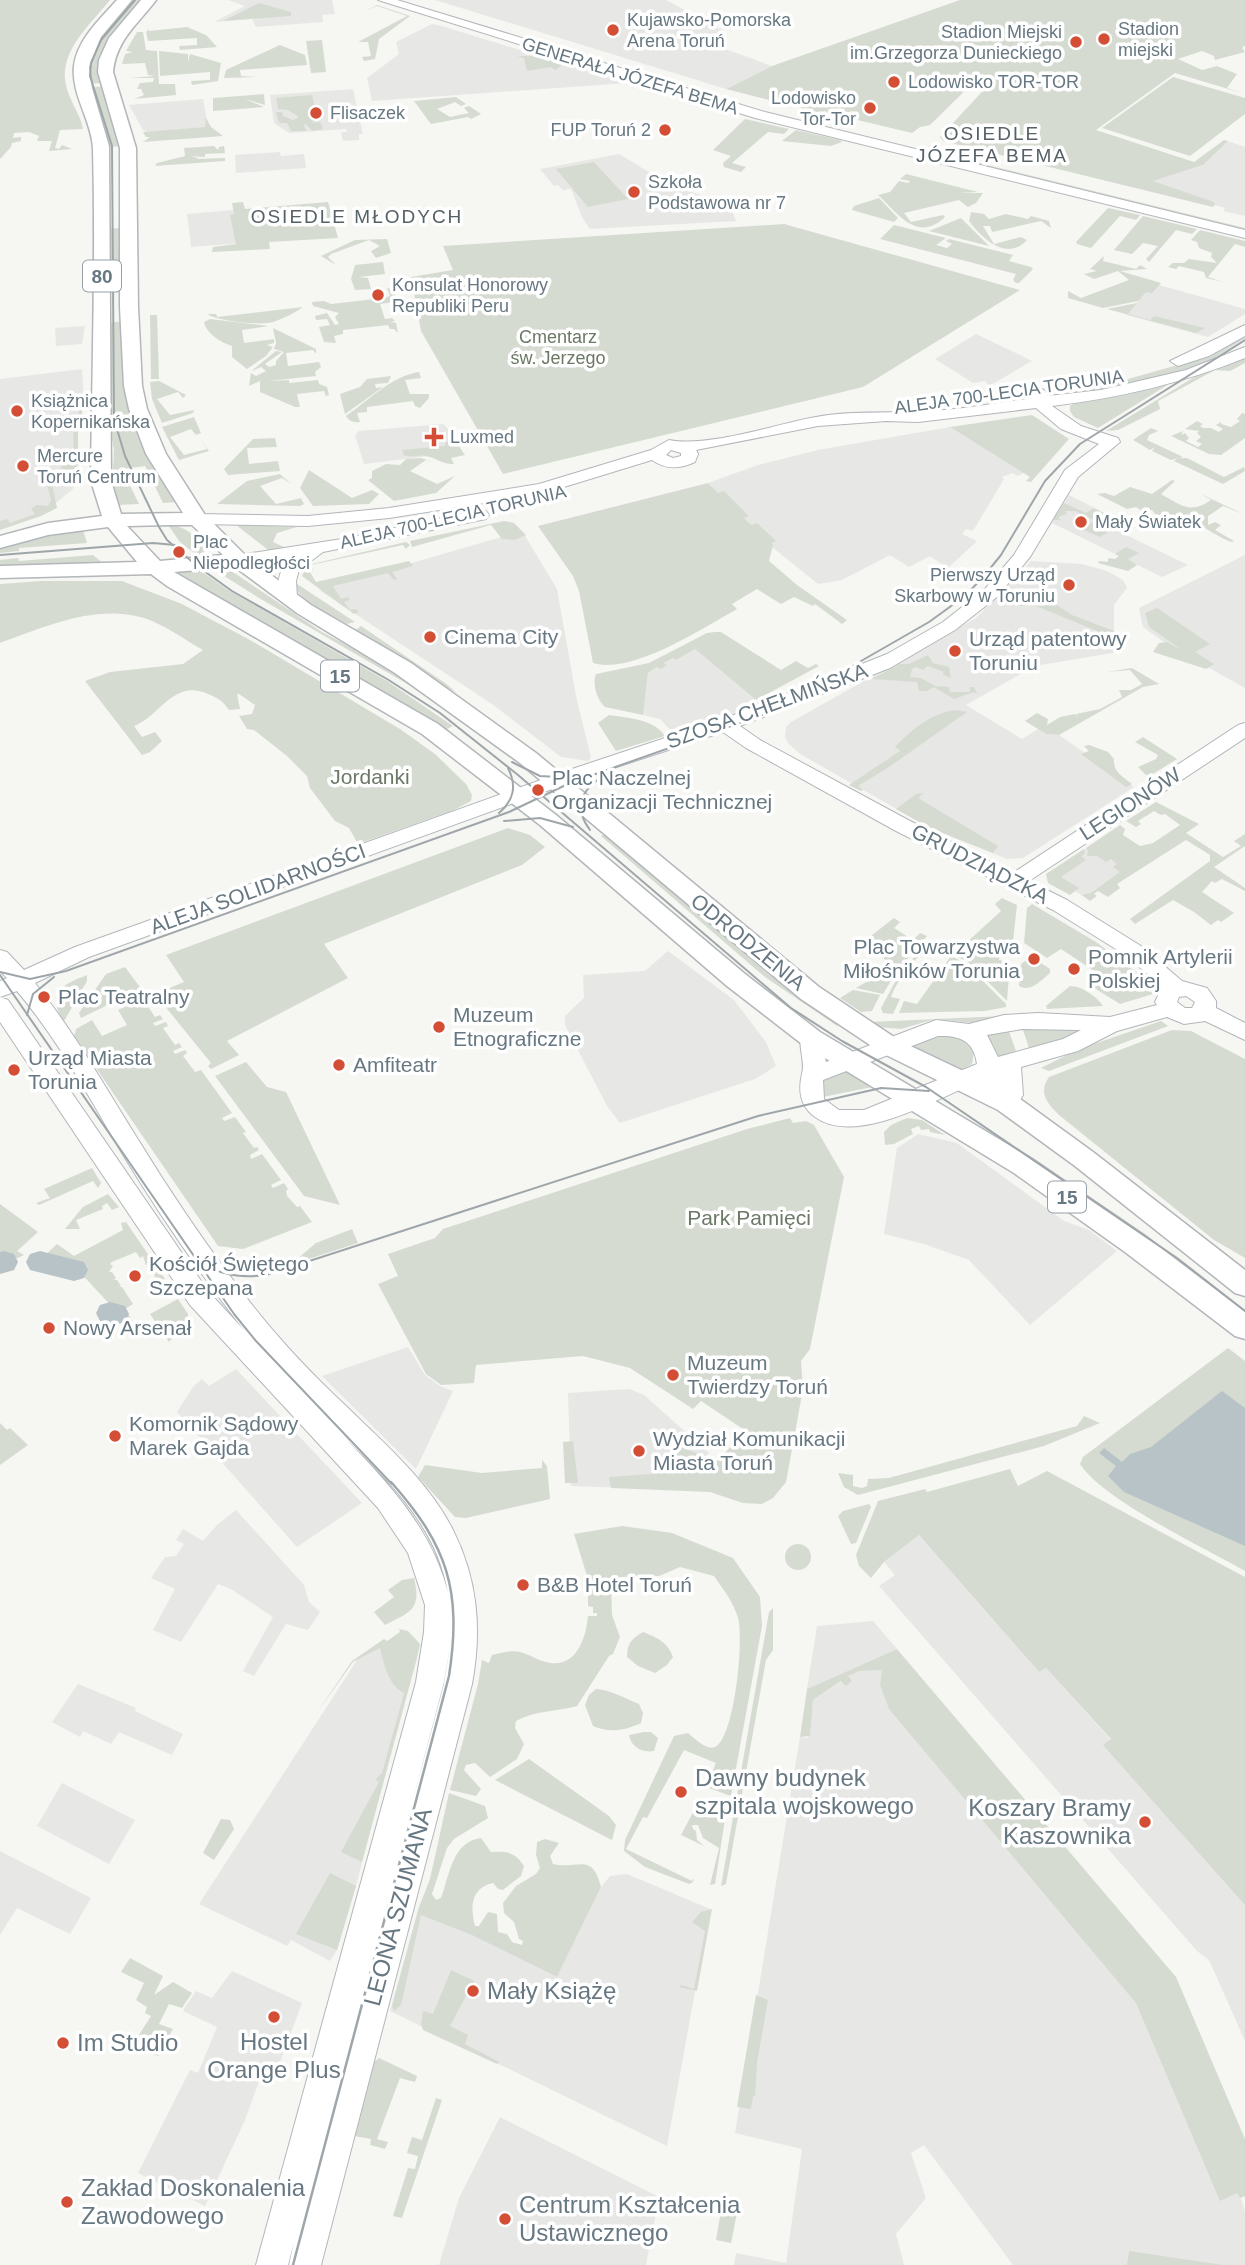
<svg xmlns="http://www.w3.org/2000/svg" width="1245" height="2265" font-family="Helvetica,sans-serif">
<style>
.built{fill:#e7e7e6}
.green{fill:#d6dbd2}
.water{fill:#b7c3c6}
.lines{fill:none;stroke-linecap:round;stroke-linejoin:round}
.river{fill:#b7c3c6;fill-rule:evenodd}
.secondary-casing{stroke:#b2b7bb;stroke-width:2}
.primary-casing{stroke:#b3b7ba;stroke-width:3}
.secondary{fill:#fff;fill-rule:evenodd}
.primary{fill:#fff;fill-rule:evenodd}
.tram-far1{stroke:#9fa6aa;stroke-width:2}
.tram{stroke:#9fa6aa;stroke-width:2.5}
.poi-dot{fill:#d44d35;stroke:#fff;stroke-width:2.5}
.labels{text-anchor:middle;stroke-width:7;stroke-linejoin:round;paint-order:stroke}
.far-poi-label{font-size:18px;fill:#677882;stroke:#fff;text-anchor:start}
.far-street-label{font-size:18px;fill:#677882;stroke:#fff}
.far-park-label{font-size:18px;fill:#6b7966;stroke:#fff}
.far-neighbourhood-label{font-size:19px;letter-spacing:2px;fill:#556167;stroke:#fff}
.shield{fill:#fff;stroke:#95a0a8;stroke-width:2}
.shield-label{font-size:19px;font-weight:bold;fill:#677882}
.poi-label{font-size:21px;fill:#677882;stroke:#fff;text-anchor:start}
.street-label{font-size:21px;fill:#677882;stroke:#fff}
.park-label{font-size:21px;fill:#6b7966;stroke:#fff}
.near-poi-label{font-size:24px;fill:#677882;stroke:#fff;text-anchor:start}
.near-street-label{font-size:24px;fill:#677882;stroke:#fff}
</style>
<rect width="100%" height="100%" fill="#f6f6f3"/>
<g class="built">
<polygon points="228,0 332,0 335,14 322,15 323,22 256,27 252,19 214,22 245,6"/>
<polygon points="435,0 666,0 724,31 700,40 772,66 726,89"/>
<polygon points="432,24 442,26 627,83 372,101 367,78 399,54 396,42"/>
<polygon points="353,89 363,134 359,134 359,140 343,141 341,132 347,132 346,129 289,133 274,123 270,95"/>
<polygon points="203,99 208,127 148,132 143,130 129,105"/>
<polygon points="1228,141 1245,147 1245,216 1223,211 1225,208 1215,205 1213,202 1152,181 1203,165"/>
<polygon points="280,152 281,156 304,154 306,168 236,173 235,155"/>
<polygon points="619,154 667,183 730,206 736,221 590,229 582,217 571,189 563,190 558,185 554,186 540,169"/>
<polygon points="233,210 241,243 191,247 187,214"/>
<polygon points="1152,283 1245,309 1245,314 1208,337 1127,315"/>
<polygon points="85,326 82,344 56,346 55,328"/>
<polygon points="976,334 1020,355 1032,361 989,386 985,381 973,383 935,359"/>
<polygon points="82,369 84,398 78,421 77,476 73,489 42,514 0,529 0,379"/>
<polygon points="443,424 454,434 462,452 364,464 355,435 359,431"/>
<polygon points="950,427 1024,473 1018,476 1012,473 1002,477 1004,479 973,531 966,529 962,534 977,541 948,568 930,556 909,567 890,555 842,580 818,584 772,547 708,483 758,465 818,450"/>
<polygon points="1069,495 1095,508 1087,516 1188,565 1162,577 1052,523"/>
<polygon points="522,531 557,589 576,696 591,758 588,761 561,757 492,704 319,590"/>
<polygon points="1245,555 1245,688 1168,645 1143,627 1139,608"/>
<polygon points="1031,561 1082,564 1107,571 1123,580 1127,588 1114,605 1114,635 1124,651 1035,666 966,705 1022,739 1038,729 1046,734 1059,735 1134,787 1023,858 1007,859 930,828 800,754 788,743 785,737 786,727 791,722 976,618"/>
<polygon points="695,649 763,706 677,737 660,719 643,715 648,673 673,658 676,660"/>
<polygon points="1106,835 1144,860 1086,898 1048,874"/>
<polygon points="668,951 734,1000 766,1042 776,1066 755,1079 620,1123 607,1106 565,1025 565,1016 584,998 583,975 645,971"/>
<polygon points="918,1134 957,1143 1064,1221 1089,1230 1117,1251 1030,1325 969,1260 924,1244 884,1234 897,1148"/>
<polygon points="408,1347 425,1375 440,1386 453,1391 416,1469 322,1376"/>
<polygon points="236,1369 362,1503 297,1547 177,1412 193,1387 202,1379 209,1386"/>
<polygon points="629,1389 644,1395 709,1453 699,1462 693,1481 626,1488 571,1486 568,1393"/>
<polygon points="236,1510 304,1585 309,1602 320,1612 308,1630 286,1624 254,1676 243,1671 273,1617 231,1589 218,1584 181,1642 153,1630 175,1589 151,1578 165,1557 176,1556 184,1544 176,1540 183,1529 203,1541 217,1525"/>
<polygon points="919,1535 1039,1672 1046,1668 1111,1740 1104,1745 1241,1898 1245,1905 1245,2041 1209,1960 1197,1951 879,1586 895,1575 884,1562"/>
<polygon points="873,1621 897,1649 807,1689 817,1626"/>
<polygon points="418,1645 356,1886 337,1950 330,1961 291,1940 287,1946 199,1904 359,1657 380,1648"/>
<polygon points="877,1669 894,1673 1169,1984 1245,2211 1245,2265 1013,2265 924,2145 911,2153 926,2198 896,2234 904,2265 734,2265 736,2253 786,2263 802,2149 735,2133 800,1737 808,1738 813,1700 842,1681 846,1685 847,1676 860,1671"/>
<polygon points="78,1684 136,1708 135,1711 183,1734 172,1755 119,1732 111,1744 83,1731 80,1737 52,1722"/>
<polygon points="62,1783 135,1820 109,1864 37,1826"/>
<polygon points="0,1851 91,1898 70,1934 17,1908 0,1935"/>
<polygon points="627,1874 710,1909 667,2146 390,2011 419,1907 557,1977 601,1887 610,1876"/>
<polygon points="232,1971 302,2003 278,2068 265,2065 245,2120 205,2206 138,2173 190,2070 198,2073 217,2027 183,2011 185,2007 196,1991 212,1998"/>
<polygon points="500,2117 659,2197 646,2265 439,2265 459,2198"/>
</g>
<g class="green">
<path d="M 0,0 L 110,0 C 90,25 56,53 67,89 C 71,103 81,116 83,129 L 60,130 L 55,148 L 59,149 L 62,145 L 72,149 L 49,151 L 52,141 L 37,141 L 39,136 L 29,132 L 14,133 L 13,138 L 21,137 L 21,141 L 12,143 L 11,147 L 0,159 Z"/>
<path d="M 130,0 L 145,0 L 101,83 L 88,84 C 83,49 110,25 130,0 Z"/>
<polygon points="960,0 1245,0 1245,45 1242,48 1245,52 1215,60 1214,56 1202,51 1178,59 1202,70 1217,66 1237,74 1227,88 1245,94 1175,73 1096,130 1194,162 1224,140 1228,141 1203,165 1153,181 1214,202 1215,205 1213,207 943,141 940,137 992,81 979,77 930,125 920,127 912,133 845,117 811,111 812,109 804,109 726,89 772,66"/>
<polygon points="259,3 291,12 291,16 223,21"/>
<polygon points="377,5 410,16 379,39 375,59 364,61 362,57 371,56 368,42 358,42 407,16 377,6 366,11"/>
<polygon points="187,27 206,35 217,47 180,50 179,46 197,45 197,38 148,41 146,32 149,29 149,31"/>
<polygon points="137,32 143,32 146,50 157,51 159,84 175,84 176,95 134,99 144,95 141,89 137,89 140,83 153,82 154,78 129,78 155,76 148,75 145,63 122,64 125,54 133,52 126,51"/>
<polygon points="322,40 326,72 311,73 306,41"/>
<polygon points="280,45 305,55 307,65 240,70 241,76 257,77 224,78 226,70"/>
<polygon points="159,51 188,54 188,62 190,54 221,63 218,81 192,85 191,81 210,80 210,72 160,76"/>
<polygon points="517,56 540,56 565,63 555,70 551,67 527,71 524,58"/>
<polygon points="1173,77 1245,98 1245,114 1190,156 1102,128"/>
<polygon points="103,86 123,146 109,147 105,126 89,88"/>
<polygon points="264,94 265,105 245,99 264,107 213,111 213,98"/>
<polygon points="312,95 318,120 311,123 320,122 323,129 312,131 306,124 303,125 307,131 291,131 287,123 279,123 276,112 282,112 283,116 293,120 299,117 288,110 278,109 276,98"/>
<polygon points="456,97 466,104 461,106 455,102 437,109 450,117 469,113 464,108 469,106 481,114 471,119 468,117 431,124 414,101"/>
<polygon points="206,118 211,127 223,136 143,142 150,137 146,137 143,132 205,127"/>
<polygon points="745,119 789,129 784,134 768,132 732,163 746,167 741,172 724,167 723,163 731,156 713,150"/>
<polygon points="796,130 840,140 842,142 831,146 782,141"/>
<polygon points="214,146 218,150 219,147 224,146 225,153 205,154 205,157 191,156 199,158 195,159 225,158 225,161 155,166 157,163 185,156 184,148"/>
<polygon points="938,153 1245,228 1245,230 934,154"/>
<polygon points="594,162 628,199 588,207 556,169"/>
<path d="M 906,174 L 978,192 L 959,193 L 983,193 L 976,203 L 968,207 L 959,200 L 904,213 L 911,222 L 943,215 L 945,217 C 917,244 897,212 878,195 L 890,192 L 899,181 L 908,183 L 910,181 L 900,179 Z"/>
<polygon points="879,198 898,218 894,222 852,210 854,206"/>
<polygon points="243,202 245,209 328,202 338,238 269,242 270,249 212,252 213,247 236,244 230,215 234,214 232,203"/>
<polygon points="1108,208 1140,215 1136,220 1120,216 1091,248 1077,244 1076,242"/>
<path d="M 971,212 L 984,214 L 989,219 L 1006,214 L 1028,219 L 1031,216 L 1049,221 L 1051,228 L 1041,221 L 992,232 L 990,226 L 983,226 L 994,244 L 1021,237 L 1027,240 C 1006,263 980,236 969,221 Z"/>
<polygon points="1143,216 1197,229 1192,234 1176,230 1149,262 1146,259 1158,246 1143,243 1132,254 1114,250"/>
<polygon points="961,218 989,246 929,231"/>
<polygon points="784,224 1020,290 863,387 503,474 421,331 411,277 453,270 443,246"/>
<polygon points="894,225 946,238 936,245 947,248 952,244 946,241 949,239 1013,255 1009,261 1031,267 1033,269 1019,283 1016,283 1013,280 1016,274 880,239"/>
<polygon points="120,228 120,272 111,272 111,280 107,281 106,229"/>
<polygon points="1200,230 1245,241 1245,247 1235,244 1208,277 1223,282 1206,278 1204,272 1179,266 1176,269 1168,267 1173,263 1184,263 1189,259 1217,263 1211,257 1212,253 1199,248 1197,242 1191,240"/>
<polygon points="387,239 391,253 376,258 371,251 380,246 369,240 331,254 328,257 336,265 321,256 355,240"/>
<polygon points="1104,256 1103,261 1136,269 1140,265 1147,269 1120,271 1161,283 1152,293 1146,292 1138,301 1103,308 1068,298 1068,291 1081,298 1129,280 1118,271 1094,279 1084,274 1097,271 1090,269"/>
<polygon points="383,262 385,274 359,277 368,278 371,289 355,290 351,279 355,265"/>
<polygon points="387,288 396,290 395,302 380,304 385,319 392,318 395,321 390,322 396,323 398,333 394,329 390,329 388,325 343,330 343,334 334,336 336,343 324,342 319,327 330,325 327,319 316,320 315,316 327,313 335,325 339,324 335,317 339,313 313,306 312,302 324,301 331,304 384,298 390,296"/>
<polygon points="1137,303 1128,314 1150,320 1154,316 1205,328 1196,333 1107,309"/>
<path d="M 303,307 C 295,313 282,319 273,322 C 261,326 217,321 207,314 L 216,314 L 217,317 Z"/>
<polygon points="150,315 157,315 159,379 151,379"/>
<path d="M 210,319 L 269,326 L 242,330 L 244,343 L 274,339 L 274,343 L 267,345 L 273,347 L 266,356 L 247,369 L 232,357 L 232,346 C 221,343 206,333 204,322 Z"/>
<path d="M 123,321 C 123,342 122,362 124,382 C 128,427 154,466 177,502 L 163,503 L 145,466 L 122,469 L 139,504 L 117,505 L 112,490 L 114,449 L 109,425 L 109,323 Z"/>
<polygon points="273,328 316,349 316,354 313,350 286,353 288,366 319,362 321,367 315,372 316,376 268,381 289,380 289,383 318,380 319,384 327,387 329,395 326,396 324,391 297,394 300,407 295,407 260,392 260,381 249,386 251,373 256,376 266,371 261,367 252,371 255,368 276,351 282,352 265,364 269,367 276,365 276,361 284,352 274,349 276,343"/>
<polygon points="1245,335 1245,338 1200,367 1118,388 1052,396 1107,385 1174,366"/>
<polygon points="1245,357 1245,363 1230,371 1215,370 1158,401 1160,409 1118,430 1106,431 1196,376"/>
<path d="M 419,372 L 421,378 L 405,380 L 410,394 L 429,394 L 429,398 L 420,408 L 415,406 L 413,401 L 367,407 L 367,412 L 357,413 L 360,422 C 353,423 349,421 346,416 C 368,401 391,376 419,372 Z"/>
<polygon points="391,376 388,383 375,384 376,388 383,387 345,414 340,394 360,387 367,379"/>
<polygon points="159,381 186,395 183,398 178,392 157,399 170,415 194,410 193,413 162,423 152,399 150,382"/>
<polygon points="1169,384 1098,428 1074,417 1070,411 1070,406 1076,402"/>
<polygon points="85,399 78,432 78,476 47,480 52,477 51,473 61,469 63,462 74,461 73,425"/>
<polygon points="1242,413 1245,414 1245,438 1221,455 1209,454 1171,436 1183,431 1181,435 1185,433 1189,438 1186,441 1198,447 1202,444 1196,441 1201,437 1197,433 1199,431 1185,429 1197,421 1203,424 1200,426 1203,428 1211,428 1219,432 1223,429 1216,425 1221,422 1221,424 1231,427 1240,421 1237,419"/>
<polygon points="1032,415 1069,439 1031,482 1026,481 1030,477 950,427"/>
<polygon points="194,417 201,433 196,435 191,429 170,437 184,455 207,449 200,439 209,451 179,460 162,427"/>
<polygon points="1151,428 1158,431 1149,435 1147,440 1183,457 1171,460 1152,451 1155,447 1150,450 1133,440"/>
<path d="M 449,432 L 465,455 L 451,458 L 454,464 C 443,465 437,458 426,456 C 417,455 411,458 404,455 L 402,450 L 445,446 L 445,443 L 451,440 Z"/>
<polygon points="275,438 277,447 247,448 249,464 278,461 280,471 228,475 224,469 253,439"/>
<polygon points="421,458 439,464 426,460 410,471 437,484 455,476 436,493 394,501 368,480 372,478 372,471 386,464 400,465 406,459"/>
<polygon points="1178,458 1187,458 1224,477 1244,467 1245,471 1223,484 1174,461"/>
<polygon points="309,470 352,498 372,490 379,494 369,504 313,506 300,488"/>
<polygon points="280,474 291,484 282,478 260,486 276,504 301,498 304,504 300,506 217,504 247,481"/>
<path d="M 1172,480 L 1175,481 L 1161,494 C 1182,506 1190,514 1211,500 L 1201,494 L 1243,514 L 1223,506 L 1208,516 L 1208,525 L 1215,522 L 1221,525 L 1215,530 L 1234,541 L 1231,542 C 1202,530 1195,514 1159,519 L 1152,510 L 1142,511 L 1136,507 L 1127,509 L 1097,494 L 1105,493 L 1114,496 L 1130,487 L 1152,494 Z"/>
<path d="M 708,483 L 718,493 L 724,491 L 749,516 L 744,518 L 735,509 L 751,525 L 757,523 L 776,541 L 771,543 L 773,545 L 769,561 L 797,585 L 847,620 L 842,624 L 815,604 L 813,606 L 794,597 L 781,604 L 757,589 L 732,604 L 737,609 C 703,628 632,675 593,663 L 579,591 L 573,576 L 538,526 Z"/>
<polygon points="47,484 52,484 57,508 41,516 0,530 0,521 7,519 10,523 35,514 31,509 37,505 48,506 51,500"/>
<polygon points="1064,503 1086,513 1094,508 1110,516 1112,520 1106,525 1113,529 1100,537 1084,530 1094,520 1075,511 1065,511 1067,514 1060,516 1058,518 1061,520 1053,520"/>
<polygon points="504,521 514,523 526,535 515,540 502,539 491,525 412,547 410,541"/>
<path d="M 168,525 C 184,525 194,535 204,547 L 204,554 L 199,557 L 180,542 Z"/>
<polygon points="236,525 297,527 277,533 273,542 286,548 271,552"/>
<polygon points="82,527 87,543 19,548 19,551 0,553 0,546"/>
<polygon points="406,542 410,545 406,549 403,545 311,565 313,570 310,572 316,582 409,561 413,566 392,572 397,579 394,580 388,573 333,586 341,599 348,597 350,600 344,602 350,610 356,609 359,612 354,614 302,576 306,568 312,564"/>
<polygon points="1126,547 1139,553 1128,559 1137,565 1128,571 1098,563 1099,561 1108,562 1108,558 1115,559 1119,556 1115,554"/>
<polygon points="93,555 103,563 0,567 0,560 18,558 19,561"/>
<polygon points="227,568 322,632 403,675 428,696 259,598 213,569"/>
<polygon points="198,569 228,590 387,681 453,726 445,730 170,571"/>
<path d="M 291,580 L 355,622 L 347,624 C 329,613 297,600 291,580 Z"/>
<path d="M 41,581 L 122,581 L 182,604 L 250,640 L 400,729 L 435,754 L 466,784 L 472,795 L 471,801 L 454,810 L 358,844 L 349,828 L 335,821 L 310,788 L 307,776 L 287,756 L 254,730 L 247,729 L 239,716 L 252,714 L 255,705 L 239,694 L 237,694 L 240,709 L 229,710 C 223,701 218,698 208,694 C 174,678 159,717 134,726 L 142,737 L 155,732 L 162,741 L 150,752 L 142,755 L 85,681 L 110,672 L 183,664 L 203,650 C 187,641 169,628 152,621 C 101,601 48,626 0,643 L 0,584 Z"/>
<polygon points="1034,590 1072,615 1122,634 1127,642 1122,645 1117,642 1121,639 1112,633 1107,635 1036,606 1002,605 999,603"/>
<polygon points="1157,608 1210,644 1195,652 1214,664 1206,669 1153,652 1159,643 1167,642 1182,650 1149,627 1145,613"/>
<polygon points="361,626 445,683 456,692 437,683 356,630"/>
<path d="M 715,632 L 721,632 L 781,670 L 796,661 L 808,668 L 816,664 L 819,666 L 756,700 L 695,649 L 676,660 L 673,658 L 664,663 L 667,665 L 661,669 L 657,667 L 648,673 L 643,715 L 605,707 C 597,700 592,684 596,674 L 649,663 L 707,633 Z"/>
<polygon points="928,655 933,663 949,667 951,678 942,674 944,672 928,666 923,670 916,667 912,669 910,677 921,678 935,686 949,687 950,692 970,692 970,687 974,687 977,694 974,692 954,699 934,687 927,691 919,691 917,682 872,679 900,664 909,664"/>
<polygon points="1132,668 1159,684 1143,687 1059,735 1046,734 1025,721 1037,713 1048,719 1047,725 1060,717 1075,714 1078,717 1076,714 1100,709 1122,697 1119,690 1131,690 1142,684 1130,670 1107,672"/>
<path d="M 955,710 L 967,712 L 889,767 L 858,786 L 863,790 L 861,791 L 849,785 L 900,751 L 895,747 C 911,730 932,713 955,710 Z"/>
<path d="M 609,715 C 628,718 654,719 665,736 L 616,751 L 598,723 Z"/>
<polygon points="1143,737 1177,759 1148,777 1138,767 1156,759 1158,755 1135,742"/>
<path d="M 1089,745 L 1108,752 L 1114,759 C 1113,772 1122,776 1132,784 L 1126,787 L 1081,754 L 1089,751 L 1084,746 Z"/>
<polygon points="924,793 918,798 998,846 993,853 930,828 896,809 916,794"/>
<polygon points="1156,802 1199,824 1186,833 1223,857 1241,846 1234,841 1245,834 1245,846 1214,867 1245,888 1245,891 1222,879 1215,883 1212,881 1202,892 1234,913 1221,922 1218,920 1211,925 1194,912 1173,900 1135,924 1130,919 1210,861 1210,855 1186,840 1117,884 1120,888 1108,897 1098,891 1094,894 1097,896 1090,901 1082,895 1091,893 1120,872 1113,867 1117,864 1111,859 1106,862 1097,856 1087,856 1088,851 1086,848 1120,825 1125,829 1123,835 1140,846 1153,843 1180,825 1165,814 1161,815 1154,811 1138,821 1141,824 1136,827 1126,821"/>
<polygon points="508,828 530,835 545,847 522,865 324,944 348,978 227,1041 239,1055 211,1069 208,1066 211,1063 155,994 184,982 166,955"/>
<polygon points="605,834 770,975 840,1023 837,1026 765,977 601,836"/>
<polygon points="1084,849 1085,854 1081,856 1086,860 1061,877 1079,888 1070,895 1048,883 1046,874"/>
<polygon points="1002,898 1017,905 1013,942 1002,941 999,960 1010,962 1007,1001 968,962 953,955 1001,911 995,904"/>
<polygon points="1032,904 1096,942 1155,986 1153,994 1120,1004 1091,986 1102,976 1061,949 1047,958 1024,943 1027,908"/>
<polygon points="894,918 900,922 894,928 913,940 920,933 927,936 900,968 892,965 866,944 867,939"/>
<path d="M 931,940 L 932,943 C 916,959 899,975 891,997 L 900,999 L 893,1014 L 883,1013 L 881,1008 L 901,971 Z"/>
<polygon points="951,956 965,963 1006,1004 1006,1007 985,1011 899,1013 904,1001 917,1004"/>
<path d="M 1028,959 L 1038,961 L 1050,969 L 1050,973 C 1041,980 1031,993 1019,986 L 1021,964 Z"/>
<polygon points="125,967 142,990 140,994 116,1004 114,1002 81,1018 79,1013 106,974"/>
<polygon points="888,969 895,974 883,994 856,988"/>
<path d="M 87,975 L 87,981 L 63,1023 C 48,992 59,986 87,975 Z"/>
<path d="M 1070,986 C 1082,986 1097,997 1103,1006 L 1047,1009 L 1046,1006 Z"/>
<polygon points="853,990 880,995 872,1011 861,1012 840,998"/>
<polygon points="143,999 151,1003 147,1005 155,1017 160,1015 163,1019 153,1023 155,1026 166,1022 168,1026 163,1028 175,1045 179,1043 182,1047 173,1051 175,1054 185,1050 187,1053 183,1056 195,1072 201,1070 232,1113 222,1118 224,1121 235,1117 246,1132 243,1133 254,1148 257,1147 259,1150 250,1155 251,1159 262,1154 281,1180 271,1185 273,1188 284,1183 288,1189 286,1191 287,1196 297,1207 300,1206 312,1222 243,1249 218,1246 74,1036 76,1029 92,1020 102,1036 127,1025 118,1010"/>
<polygon points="1002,1016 973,1023 935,1019 901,1029 877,1027 870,1022"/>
<polygon points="1161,1021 1168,1026 1049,1071 1041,1068 1079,1049"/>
<polygon points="1007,1026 1016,1051 996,1057 994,1046 982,1032"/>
<polygon points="1022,1027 1091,1027 1093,1031 1029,1048"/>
<path d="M 1172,1030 L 1191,1031 L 1245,1059 L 1245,1258 L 1214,1240 L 1059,1115 C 1047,1103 1038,1093 1049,1077 Z"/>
<path d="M 934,1036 C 952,1036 964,1035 974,1051 L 972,1064 L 955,1073 L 906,1047 Z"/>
<polygon points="246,1062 267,1087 286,1092 340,1205 304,1196 215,1076"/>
<polygon points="847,1068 877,1086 823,1097 824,1080"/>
<polygon points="790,1118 793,1123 806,1121 814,1125 844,1177 810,1349 801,1361 803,1389 786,1482 773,1498 762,1504 743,1503 710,1492 611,1488 609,1477 678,1472 675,1445 717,1461 746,1431 701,1401 693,1409 630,1368 583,1356 476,1365 474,1383 441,1385 426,1374 378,1284 398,1276 388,1254 435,1238 443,1229 747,1129"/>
<polygon points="907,1118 922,1120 945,1135 930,1132 929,1129 921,1130 919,1126 911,1129 913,1134 894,1144 885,1145 884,1132 891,1125"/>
<polygon points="92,1168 101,1183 98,1188 93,1181 39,1205 36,1203 50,1198 44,1189"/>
<polygon points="108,1194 119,1207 112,1210 107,1203 102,1206 103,1209 76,1220 80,1229 65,1229 83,1207"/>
<polygon points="0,1204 38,1232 17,1251 24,1255 0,1266"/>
<polygon points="126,1222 165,1279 157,1280 153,1273 155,1271 151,1272 147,1266 150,1263 146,1265 143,1256 140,1258 136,1252 112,1262 110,1264 113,1266 109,1272 112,1272 116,1278 114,1280 117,1280 121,1286 119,1287 122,1287 133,1304 125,1309 135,1325 131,1327 74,1266 40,1260 57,1244 74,1256 123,1230 121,1223"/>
<polygon points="352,1229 358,1243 290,1265 316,1243"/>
<polygon points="178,1299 188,1314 188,1319 169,1342 150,1314"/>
<path d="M 1228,1348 L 1245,1361 L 1245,1571 C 1205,1548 1103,1500 1080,1464 L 1083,1457 Z"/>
<polygon points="1084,1416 1100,1423 1044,1446 858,1495 844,1487 838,1473 853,1475 853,1486 862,1488 867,1486 868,1479 889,1478 1077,1426"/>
<polygon points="0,1423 7,1430 10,1428 28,1445 0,1465"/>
<polygon points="573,1441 578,1483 565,1483 563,1442"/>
<polygon points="542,1460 547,1466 550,1499 466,1518 455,1517 418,1477 425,1465 482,1473 542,1468"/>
<polygon points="1010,1469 1018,1486 1047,1471 1245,1577 1245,1905 1103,1745 1111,1739 1046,1668 1039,1672 919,1535 884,1562 871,1578 859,1566 856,1555 878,1501 925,1489 927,1492"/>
<polygon points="869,1504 871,1507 856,1543 851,1544 838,1516 843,1511"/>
<path d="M 622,1526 L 672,1533 L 733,1558 L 760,1597 L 762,1626 L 731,1796 L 706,1787 L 716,1763 L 684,1750 L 647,1818 L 643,1817 L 626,1849 L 692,1881 L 694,1878 L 693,1882 L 689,1884 L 645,1867 L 624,1851 L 625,1840 L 674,1736 L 688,1733 C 694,1738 707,1751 715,1747 C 735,1738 744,1638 738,1618 C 734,1603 723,1589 714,1576 L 680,1567 L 659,1576 L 619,1577 L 611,1585 L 612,1615 L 620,1637 L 613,1654 L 609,1656 L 577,1706 C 556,1712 536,1710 516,1721 L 515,1728 L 524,1744 L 517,1759 L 490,1777 L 475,1763 L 466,1765 L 464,1770 L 481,1789 L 476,1796 L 450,1790 L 478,1684 L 482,1660 L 489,1663 L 492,1655 C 501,1653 511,1650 520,1652 C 529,1654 537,1660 546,1662 C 576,1670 586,1638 588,1616 L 597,1616 L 597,1613 L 593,1613 L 593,1607 L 588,1606 L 588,1579 L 574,1534 Z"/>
<circle cx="798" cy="1557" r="13"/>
<path d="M 414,1578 C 422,1610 410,1612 385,1625 L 374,1612 L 394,1597 L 388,1590 L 402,1580 Z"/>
<polygon points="773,1608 773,1650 766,1660 726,1884 721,1886 769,1612"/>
<path d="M 399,1629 L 408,1631 L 420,1644 L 417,1658 L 362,1862 L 341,1852 L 379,1782 L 375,1780 L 382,1773 L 404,1693 C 388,1685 384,1664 380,1648 L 353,1662 L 316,1714 L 352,1661 L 384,1639 L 387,1641 L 400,1632 Z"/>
<path d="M 643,1632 C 658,1638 667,1642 673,1657 L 667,1665 L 655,1673 L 638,1666 L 627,1657 C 627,1644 631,1639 643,1632 Z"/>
<polygon points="897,1649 1176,1977 1245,2139 1245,2196 1240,2198 1237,2193 1220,2201 1136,2003 889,1709 880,1685 882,1670 860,1671 848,1676 852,1681 846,1686 841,1681 813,1700 810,1736 800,1737 807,1689"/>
<path d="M 596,1689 C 609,1689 626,1699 639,1704 L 643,1713 L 641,1723 C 624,1731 610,1733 593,1726 L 585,1705 L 589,1695 Z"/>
<path d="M 644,1732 L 651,1732 L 658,1738 L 654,1751 C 642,1753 631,1747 629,1735 Z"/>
<polygon points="529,1759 609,1816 616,1825 612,1840 495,1780"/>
<path d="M 449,1793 L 485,1806 L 488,1818 L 454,1839 L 447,1848 L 432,1894 L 436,1900 L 441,1898 C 450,1874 452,1842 481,1838 L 491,1852 C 507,1851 515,1852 524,1866 L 521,1876 L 503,1890 L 498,1889 L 493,1883 C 471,1888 470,1907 475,1926 L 479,1926 L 488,1912 L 497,1914 L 498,1932 L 507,1934 L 512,1942 L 522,1945 L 523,1941 L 519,1939 L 514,1922 L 504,1913 L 503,1903 L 516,1886 L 536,1874 L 540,1868 L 536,1855 L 537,1842 L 545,1839 L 559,1843 L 550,1856 L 553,1864 C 578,1870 592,1851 601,1887 L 557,1977 L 472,1935 L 421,1915 L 401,2005 L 394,2011 L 392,2006 L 419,1907 L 430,1879 Z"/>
<polygon points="710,1801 727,1806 715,1884 710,1885 719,1848 703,1838 698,1825 692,1825 693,1829 696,1831 697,1840 704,1846 681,1835 698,1803 709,1806"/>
<polygon points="221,1819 230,1820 234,1829 214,1860 203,1853"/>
<polygon points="330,1873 356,1886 337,1950 296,1934"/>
<polygon points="712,1909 697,1991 679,1987 681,1985 694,1989 705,1931 692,1922 701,1912"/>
<polygon points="130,1958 163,1976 154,1995 173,1982 192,1993 182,2008 169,2004 159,2024 173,2029 158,2056 132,2046 151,2016 145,2013 147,2007 136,2000 144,1983 121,1972"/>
<polygon points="451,1970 474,1981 450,2026 468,2035 465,2044 499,2062 497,2064 423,2030 421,2024 423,2011 433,2014"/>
<polygon points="756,1995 768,2000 757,2063 755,2096 753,2096 751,2109 737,2107"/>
<polygon points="379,2058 417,2076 415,2082 400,2078 377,2139 388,2142 385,2149 370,2145 371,2139 354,2136 373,2063"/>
<polygon points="436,2098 442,2100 402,2218 393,2216 408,2168 415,2169 418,2156 407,2153 412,2137 422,2140"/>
<polygon points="740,2198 731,2243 716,2240 721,2211"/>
<polygon points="1129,2251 1223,2265 1127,2265"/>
</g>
<polygon class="water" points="1222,1391 1245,1408 1245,1546 1124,1492 1108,1476 1116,1466 1099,1453 1104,1448 1122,1462 1130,1454 1151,1447"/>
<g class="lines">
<g class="river">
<polygon points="4,1251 14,1254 18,1262 14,1270 0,1274 0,1252"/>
<polygon points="40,1251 84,1262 88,1270 84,1278 74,1281 30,1270 26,1262 30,1254"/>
<polygon points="110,1302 125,1306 129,1314 125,1322 115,1325 100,1321 96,1313 100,1305"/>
</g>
<defs>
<g id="secondary">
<polygon points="378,0 397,0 765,112 1245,230 1245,238 755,118"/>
<polygon points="1245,325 1245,336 1209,356 1178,366 1170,361"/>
<path d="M 1245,347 L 1245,358 C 1183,383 1119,398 1052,406 L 1081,426 L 1118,438 L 1120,442 L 1078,477 L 1030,557 L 997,597 L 955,630 L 890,668 L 740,726 L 760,740 L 910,821 L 1013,873 L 1238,725 L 1245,723 L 1245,738 L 1029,881 L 1067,900 L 1141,946 L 1182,981 L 1207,988 L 1216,1001 L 1216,1008 L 1245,1023 L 1245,1040 L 1205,1021 L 1184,1024 L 1167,1017 L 1117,1031 L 1078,1051 L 1021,1067 L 1023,1095 L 1015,1109 L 1007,1111 L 999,1109 L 981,1080 C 939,1098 856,1147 815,1117 C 800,1106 798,1091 802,1074 C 806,1060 796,1044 803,1032 L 811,1030 L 819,1032 L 826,1062 L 936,1020 L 969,1024 L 1004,1015 L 1039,1013 L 1110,1017 L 1157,1005 L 1155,1002 L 1162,987 L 1127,956 L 1053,910 L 896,831 L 746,748 L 723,732 L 580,779 L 89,957 L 35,983 C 75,1033 105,1087 139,1141 C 174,1198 212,1254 253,1306 C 282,1343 313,1375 347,1407 C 385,1444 429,1482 453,1530 C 478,1580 482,1630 472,1684 L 321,2265 L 289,2265 L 294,2242 L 288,2265 L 256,2265 L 416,1682 L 424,1632 L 425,1605 L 408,1553 L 378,1508 L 190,1305 L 0,1022 L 0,981 L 7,978 L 0,971 L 0,950 L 7,952 L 24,970 L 75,947 L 566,771 L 734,715 L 887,654 L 943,622 L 985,589 L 1014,555 L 1065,470 L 1099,444 L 1061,429 L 1036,408 L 918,422 L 886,421 L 818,426 L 696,450 L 698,454 L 695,462 C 680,469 666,470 652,460 L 541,494 L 389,518 L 308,526 L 197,524 L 188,519 L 197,514 L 308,516 L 389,508 L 539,484 L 651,450 L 669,440 C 707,448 776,424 816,417 C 849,411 883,413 917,412 C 955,411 995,403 1033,398 L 1030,393 L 1038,388 L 1044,390 L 1048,396 L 1101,390 L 1186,370 ZM 671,450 L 681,453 L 681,456 L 673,458 L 666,455 ZM 17,991 C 59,1041 89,1097 122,1153 C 159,1214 200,1274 244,1330 L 208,1291 L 8,1000 L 0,997 ZM 1186,996 L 1195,1002 L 1192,1008 L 1185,1008 L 1177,1002 L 1179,997 ZM 1022,1029 L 1081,1030 L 1063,1039 L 998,1057 L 987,1035 ZM 938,1036 C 960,1035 974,1041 977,1064 L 864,1110 L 839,1110 L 824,1099 L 823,1080 ZM 344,1437 C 390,1482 437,1527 448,1593 C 432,1529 389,1484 344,1437 ZM 451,1639 L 444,1684 L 411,1807 L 444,1682 Z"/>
<path d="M 480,510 L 486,511 L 489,515 L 486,519 L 323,552 L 299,570 L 296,581 L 297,597 L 288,602 L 279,597 C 277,580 279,568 293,557 L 239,565 L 230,560 L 239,555 L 348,538 Z"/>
</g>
<path id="primary" d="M 117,0 L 132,0 L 101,37 L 89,67 L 92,88 L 109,146 L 111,481 L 121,514 L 183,513 L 146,454 L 129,409 L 124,386 L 120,307 L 120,148 L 98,72 L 99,60 L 109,38 L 141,0 L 156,0 C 138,24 116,40 113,72 L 136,148 L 138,307 L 142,386 L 147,409 L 166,454 L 205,515 L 246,556 L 311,605 L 411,663 L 536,753 L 819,987 L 900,1041 L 1016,1096 L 1093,1152 L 1245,1270 L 1245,1296 L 1235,1293 L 1075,1166 L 998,1110 L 882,1053 L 801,999 L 520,763 L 395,673 L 297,613 L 235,567 L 174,572 L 438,724 L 556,815 L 745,974 L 820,1032 L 1032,1159 L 1145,1236 L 1245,1312 L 1245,1339 L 1235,1336 L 1125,1252 L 1014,1173 L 802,1044 L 727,986 L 540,825 L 422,734 L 167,586 L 151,574 L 0,578 L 0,566 L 137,562 L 108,527 L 48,535 L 0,548 L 0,536 L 48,523 L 102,516 L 91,481 C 92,371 96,259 93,149 C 92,121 71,95 74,66 C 77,40 100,19 117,0 ZM 172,525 L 192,525 L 223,555 L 160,561 L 127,526 Z"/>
</defs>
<use href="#secondary" class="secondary-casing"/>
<use href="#primary" class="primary-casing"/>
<use href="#secondary" class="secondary"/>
<use href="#primary" class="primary"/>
<g class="tram-far1">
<polyline points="135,0 101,40 91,63 90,76 112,146 114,419 125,456 159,527 167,540 197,566 232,591 387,679 440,713 518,775 791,1008 842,1041 926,1087 1177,1258 1245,1311"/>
<polyline points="0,555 153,543 175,545"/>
<polyline points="512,762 540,776 575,778"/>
<path d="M 499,813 C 514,800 517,786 508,768"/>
<polyline points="504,821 540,818 573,827"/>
<path d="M 590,830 C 574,809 580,790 602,777"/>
<polyline points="0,972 30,979 66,971 509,812 570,783 774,711 929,622 965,596 984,576 1001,555 1045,481 1080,444 1245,340"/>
<polyline points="0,975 234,1314 256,1341 392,1484"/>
<polyline points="27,1015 33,994 54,977"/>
<path d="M 199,1261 C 220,1276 241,1278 266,1275 L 758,1116 L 881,1088 L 929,1091"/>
</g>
<path class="tram" d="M 293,2265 L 449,1676 C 462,1591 448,1546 391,1482"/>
</g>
<g class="poi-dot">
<circle cx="613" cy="30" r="7"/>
<circle cx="1104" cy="39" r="7"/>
<circle cx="1076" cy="42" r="7"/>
<circle cx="894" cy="82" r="7"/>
<circle cx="870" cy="108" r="7"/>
<circle cx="316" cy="113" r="7"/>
<circle cx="665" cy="130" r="7"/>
<circle cx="634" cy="192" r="7"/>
<circle cx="378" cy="295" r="7"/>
<circle cx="17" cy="411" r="7"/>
<path d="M430.5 426.5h7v7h7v7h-7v7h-7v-7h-7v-7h7z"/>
<circle cx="23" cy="466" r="7"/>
<circle cx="1081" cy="522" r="7"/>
<circle cx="179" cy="552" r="7"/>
<circle cx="1069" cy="585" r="7"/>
<circle cx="430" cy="637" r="7"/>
<circle cx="955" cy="651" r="7"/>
<circle cx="538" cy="790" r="7"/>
<circle cx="1034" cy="959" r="7"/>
<circle cx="1074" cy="969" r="7"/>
<circle cx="44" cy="997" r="7"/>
<circle cx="439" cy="1027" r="7"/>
<circle cx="339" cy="1065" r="7"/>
<circle cx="14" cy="1070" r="7"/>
<circle cx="135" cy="1276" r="7"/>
<circle cx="49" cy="1328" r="7"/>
<circle cx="673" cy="1375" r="7"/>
<circle cx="115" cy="1436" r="7"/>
<circle cx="639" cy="1451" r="7"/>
<circle cx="523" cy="1585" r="7"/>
<circle cx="681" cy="1792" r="7"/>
<circle cx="1145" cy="1822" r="7"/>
<circle cx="473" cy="1991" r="7"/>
<circle cx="274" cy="2017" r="7"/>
<circle cx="63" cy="2043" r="7"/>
<circle cx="67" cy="2202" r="7"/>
<circle cx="505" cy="2219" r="7"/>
</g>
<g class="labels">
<g class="far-poi-label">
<text x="627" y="26">Kujawsko-Pomorska<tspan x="627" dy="21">Arena Toruń</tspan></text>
<text x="1118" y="35">Stadion<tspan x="1118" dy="21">miejski</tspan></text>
<text x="1062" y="38" text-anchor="end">Stadion Miejski<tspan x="1062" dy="21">im.Grzegorza Dunieckiego</tspan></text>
<text x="908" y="88">Lodowisko TOR-TOR</text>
<text x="856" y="104" text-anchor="end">Lodowisko<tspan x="856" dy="21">Tor-Tor</tspan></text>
<text x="330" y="119">Flisaczek</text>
<text x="651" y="136" text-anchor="end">FUP Toruń 2</text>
<text x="648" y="188">Szkoła<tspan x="648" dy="21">Podstawowa nr 7</tspan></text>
<text x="392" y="291">Konsulat Honorowy<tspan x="392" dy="21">Republiki Peru</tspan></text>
<text x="31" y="407">Książnica<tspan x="31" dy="21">Kopernikańska</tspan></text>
<text x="450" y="443">Luxmed</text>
<text x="37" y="462">Mercure<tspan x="37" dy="21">Toruń Centrum</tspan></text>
<text x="1095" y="528">Mały Światek</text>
<text x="193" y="548">Plac<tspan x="193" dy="21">Niepodległości</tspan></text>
<text x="1055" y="581" text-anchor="end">Pierwszy Urząd<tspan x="1055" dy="21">Skarbowy w Toruniu</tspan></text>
</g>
<g class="far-street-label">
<text transform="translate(630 76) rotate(17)" y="6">GENERAŁA JÓZEFA BEMA</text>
<text transform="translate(1009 392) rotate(-8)" y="6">ALEJA 700-LECIA TORUNIA</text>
<text transform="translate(453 517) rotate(-13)" y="6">ALEJA 700-LECIA TORUNIA</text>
</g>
<g class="far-park-label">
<text x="558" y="343">Cmentarz<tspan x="558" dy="21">św. Jerzego</tspan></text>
</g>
<g class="far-neighbourhood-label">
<text x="992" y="140">OSIEDLE<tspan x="992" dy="22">JÓZEFA BEMA</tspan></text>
<text x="357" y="223">OSIEDLE MŁODYCH</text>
</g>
<g class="shield">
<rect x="83" y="260.5" width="38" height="31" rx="5"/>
<rect x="321" y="660.5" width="38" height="31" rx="5"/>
<rect x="1048" y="1181.5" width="38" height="31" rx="5"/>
</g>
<g class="shield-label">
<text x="102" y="283">80</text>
<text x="340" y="683">15</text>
<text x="1067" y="1204">15</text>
</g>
<g class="poi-label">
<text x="444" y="644">Cinema City</text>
<text x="969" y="646">Urząd patentowy<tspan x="969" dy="24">Toruniu</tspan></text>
<text x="552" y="785">Plac Naczelnej<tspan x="552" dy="24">Organizacji Technicznej</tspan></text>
<text x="1020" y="954" text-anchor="end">Plac Towarzystwa<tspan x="1020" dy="24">Miłośników Torunia</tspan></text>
<text x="1088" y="964">Pomnik Artylerii<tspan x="1088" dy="24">Polskiej</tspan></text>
<text x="58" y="1004">Plac Teatralny</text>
<text x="453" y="1022">Muzeum<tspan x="453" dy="24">Etnograficzne</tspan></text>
<text x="28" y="1065">Urząd Miasta<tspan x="28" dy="24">Torunia</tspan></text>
<text x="353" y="1072">Amfiteatr</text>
<text x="149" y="1271">Kościół Świętego<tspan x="149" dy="24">Szczepana</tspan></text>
<text x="63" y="1335">Nowy Arsenał</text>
<text x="687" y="1370">Muzeum<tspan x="687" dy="24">Twierdzy Toruń</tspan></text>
<text x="129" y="1431">Komornik Sądowy<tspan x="129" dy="24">Marek Gajda</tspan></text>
<text x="653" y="1446">Wydział Komunikacji<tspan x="653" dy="24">Miasta Toruń</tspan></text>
<text x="537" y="1592">B&amp;B Hotel Toruń</text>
</g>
<g class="street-label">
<text transform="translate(767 706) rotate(-20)" y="7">SZOSA CHEŁMIŃSKA</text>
<text transform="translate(1130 804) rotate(-33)" y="7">LEGIONÓW</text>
<text transform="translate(980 864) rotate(27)" y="7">GRUDZIĄDZKA</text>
<text transform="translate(258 889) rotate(-20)" y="7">ALEJA SOLIDARNOŚCI</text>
<text transform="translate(748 942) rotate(39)" y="7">ODRODZENIA</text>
</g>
<g class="park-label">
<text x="370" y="784">Jordanki</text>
<text x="749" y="1225">Park Pamięci</text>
</g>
<g class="near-poi-label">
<text x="695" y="1786">Dawny budynek<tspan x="695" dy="28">szpitala wojskowego</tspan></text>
<text x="1131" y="1816" text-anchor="end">Koszary Bramy<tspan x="1131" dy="28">Kaszownika</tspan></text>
<text x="487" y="1999">Mały Książę</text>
<text x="274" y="2050" text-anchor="middle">Hostel<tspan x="274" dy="28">Orange Plus</tspan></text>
<text x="77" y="2051">Im Studio</text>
<text x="81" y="2196">Zakład Doskonalenia<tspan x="81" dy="28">Zawodowego</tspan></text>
<text x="519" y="2213">Centrum Kształcenia<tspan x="519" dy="28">Ustawicznego</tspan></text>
</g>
<g class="near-street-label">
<text transform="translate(398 1907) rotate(-75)" y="8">LEONA SZUMANA</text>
</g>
</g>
</svg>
